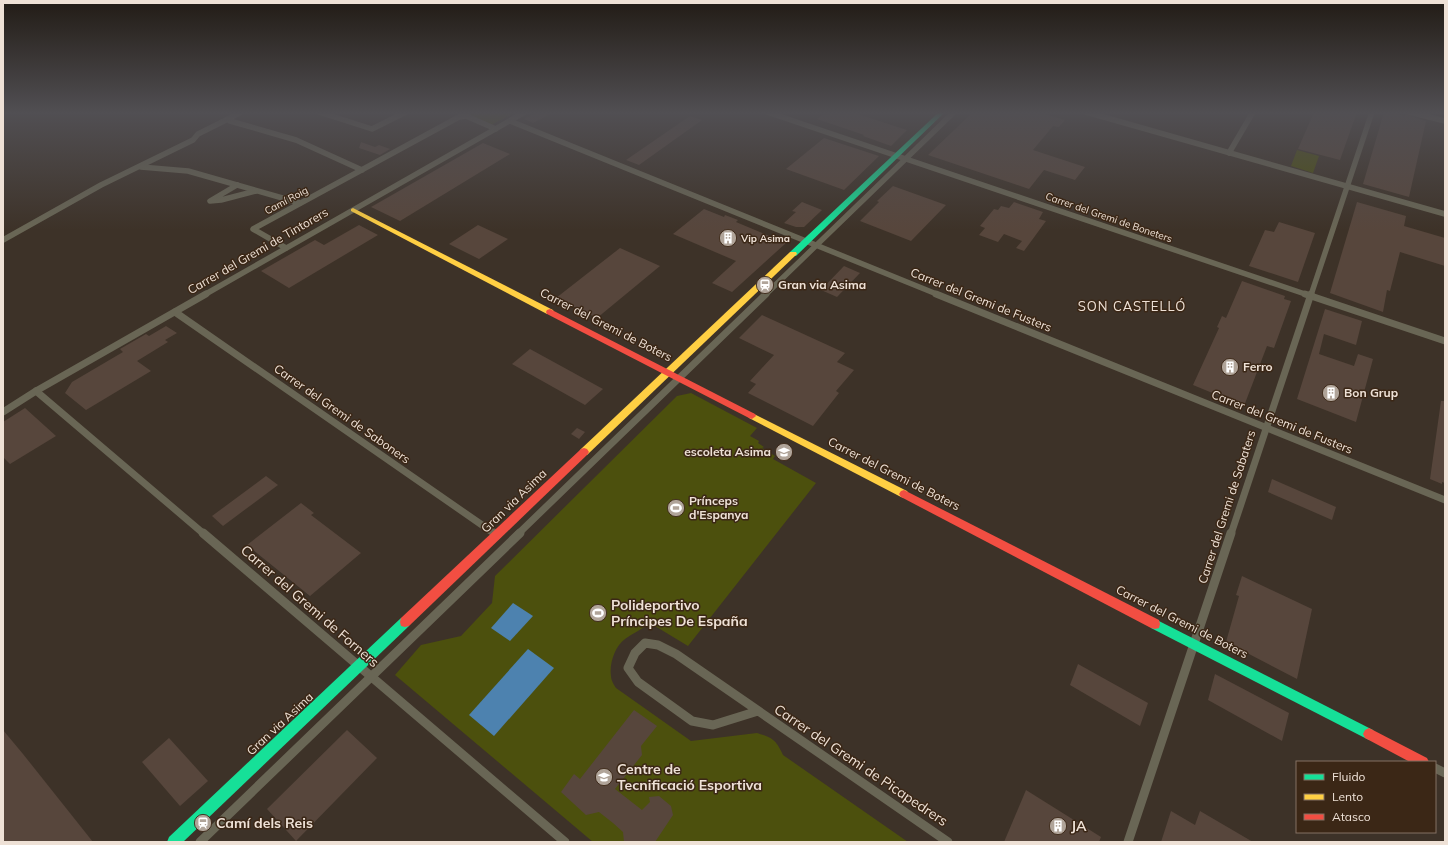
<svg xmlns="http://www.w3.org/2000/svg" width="1448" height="845" font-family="Mulish,sans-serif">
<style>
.green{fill:#4c500d}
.water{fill:#4d82af}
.building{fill:#57463c}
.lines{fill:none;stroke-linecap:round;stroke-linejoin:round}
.street-far2{stroke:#696655;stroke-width:5.5}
.street-far1{stroke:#696655;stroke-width:7}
.street{stroke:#696655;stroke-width:9}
.fast{fill:#16e098;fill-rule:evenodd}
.slow{fill:#ffcf43;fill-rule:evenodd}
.jam{fill:#f24e42;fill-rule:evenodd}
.labels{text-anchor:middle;stroke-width:3;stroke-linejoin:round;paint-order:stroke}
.far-street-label{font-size:10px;fill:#eee1d6;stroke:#3b2716}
.far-poi-label{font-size:10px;font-weight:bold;fill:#eee1d6;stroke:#3b2716;text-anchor:start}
.street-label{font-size:12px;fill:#eee1d6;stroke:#3b2716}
.poi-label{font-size:12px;font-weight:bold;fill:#eee1d6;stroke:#3b2716;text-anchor:start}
.neighbourhood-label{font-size:13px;letter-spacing:1px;fill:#eee1d6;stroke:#3b2716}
.near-poi-label{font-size:14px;font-weight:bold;fill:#eee1d6;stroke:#3b2716;text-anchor:start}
.near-street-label{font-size:14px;fill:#eee1d6;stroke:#3b2716}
</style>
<rect width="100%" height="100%" fill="#3d3228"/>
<g class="green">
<polygon points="465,112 516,112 491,125 463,113"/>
<polygon points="1297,150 1319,156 1313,173 1291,166"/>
<path d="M 691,393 L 757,428 L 750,436 L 759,441 L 758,443 L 764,447 L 762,448 L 775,456 L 773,459 L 816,483 L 688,646 L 650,623 C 641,630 633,633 625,639 C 615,646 609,664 611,676 C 611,680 614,685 616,688 L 691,741 L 757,733 C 773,738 776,740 783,755 L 908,842 L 593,842 L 395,675 L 421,645 L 461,636 L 492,603 L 495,576 L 677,396 Z"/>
</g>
<g class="water">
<polygon points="513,603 533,616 510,641 491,628"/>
<polygon points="528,649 554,668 494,736 469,715"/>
</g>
<g class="building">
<polygon points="538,112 554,112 533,123 524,119"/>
<polygon points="826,112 851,112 907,130 891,146 863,136 864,135 817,119"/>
<polygon points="973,112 1038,112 1065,120 1059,127 1053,126 1033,150 1085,167 1075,180 1044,170 1029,189 928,155"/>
<polygon points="1314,112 1357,112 1340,160 1298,149"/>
<polygon points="1384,112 1390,112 1405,116 1405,114 1426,121 1409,197 1363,184"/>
<polygon points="690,116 702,120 639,165 626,160"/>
<polygon points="824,138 879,156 844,190 786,169"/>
<polygon points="361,142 375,147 379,145 390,149 380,155 359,148"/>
<polygon points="483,143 510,154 400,221 371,207"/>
<polygon points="893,186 946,205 911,241 860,221 879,202 877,201"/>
<polygon points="802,202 822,210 804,227 796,227 784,223 796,212 792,211"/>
<polygon points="1014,202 1043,212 1039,219 1046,221 1024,251 1016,248 1022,241 1004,234 998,242 979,235 985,228 980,226 994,209 998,210 1001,206 1009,208"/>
<polygon points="1357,202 1406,216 1404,226 1445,238 1445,266 1400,252 1390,291 1387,290 1383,312 1330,293"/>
<polygon points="704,209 724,217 725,215 738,220 736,222 786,243 732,292 712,283 736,261 673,234"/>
<polygon points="1279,222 1315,233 1298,282 1249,266 1265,230 1274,232"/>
<polygon points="359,225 378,235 289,288 261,271 315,240 324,245"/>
<polygon points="478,225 508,239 479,259 449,244"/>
<polygon points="620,248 660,266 597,318 556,298"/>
<polygon points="844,266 860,273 837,297 821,290"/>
<polygon points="1242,281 1285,296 1284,299 1291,301 1274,348 1267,346 1244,406 1193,385 1219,328 1217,327 1222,316 1226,318"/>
<polygon points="1325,309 1362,321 1356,345 1324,334 1319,354 1354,366 1358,354 1373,359 1356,422 1297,399"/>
<polygon points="762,315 845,353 837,362 854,370 836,391 839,393 813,426 748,393 756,384 750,381 774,355 739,338"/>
<polygon points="166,326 177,333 165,340 168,342 137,361 151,371 86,410 65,393 72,382 123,352 120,349 146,334 149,336"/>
<polygon points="530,349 603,389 585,405 512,364"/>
<polygon points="1441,401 1445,401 1445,483 1442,482 1442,484 1430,479"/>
<polygon points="25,408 56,436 10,464 3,457 3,422"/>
<polygon points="577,428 585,432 579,439 571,434"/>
<polygon points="266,476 278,485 223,526 212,516"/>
<polygon points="1272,479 1336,507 1332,520 1268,492"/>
<polygon points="301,503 314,513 311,515 361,553 310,596 247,545"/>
<polygon points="1242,576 1312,609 1297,679 1226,642 1239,596 1236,595"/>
<polygon points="1078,664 1148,703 1140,726 1070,685"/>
<polygon points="1215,674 1289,713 1282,741 1208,700"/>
<polygon points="634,710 657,726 641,746 642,755 615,789 642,810 650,802 649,797 659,796 671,806 673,815 655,842 624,842 623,832 613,823 599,812 586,815 561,792 574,774 580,779"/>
<polygon points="3,730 23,754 93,842 3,842"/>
<polygon points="347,730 377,758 296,841 267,809"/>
<polygon points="169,738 208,781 180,806 142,762"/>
<polygon points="1026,790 1101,837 1099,842 1004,842"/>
<polygon points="1171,811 1195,825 1200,811 1253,842 1161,842"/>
</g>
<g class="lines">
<g class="street-far2">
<polyline points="241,112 228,119 230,121 296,140 362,170"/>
<polyline points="319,112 372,129 406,112"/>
<polyline points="767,112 1308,295"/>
<polyline points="1086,112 1445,214"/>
<polyline points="1409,112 1445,121"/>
<polyline points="510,121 939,295"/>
<polyline points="1229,153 1253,112"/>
<polyline points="141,167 188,171 300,203"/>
<polyline points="237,185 210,201 221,200 256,191"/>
<polyline points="3,240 101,185 193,140 198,134 228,119"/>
<polyline points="286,248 253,229 459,117 466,116 496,129"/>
<polyline points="204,295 525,112"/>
<polyline points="765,295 954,112"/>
<polyline points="1311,295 1372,112"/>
</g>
<g class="street-far1">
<polyline points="936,294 1445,500"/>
<polyline points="1305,294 1445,341"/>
<polyline points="175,312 495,534"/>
<polyline points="36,391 204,534"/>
<polyline points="3,412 36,391 206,294"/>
<polyline points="518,534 766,294"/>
<polyline points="1231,534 1311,294"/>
</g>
<g class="street">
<polyline points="203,533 565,842"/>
<polyline points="494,533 497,535"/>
<polyline points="758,711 713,725 692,721 638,682 628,668 635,653 645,643 658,645 676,654 948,842"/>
<polyline points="1435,768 1445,773"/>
<polyline points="200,842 520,533"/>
<polyline points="1128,842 1231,533"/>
</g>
<g class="fast">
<polygon points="939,112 945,112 796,256 790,256 790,252"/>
<polygon points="405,617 409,618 410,622 409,626 183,842 167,842 169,837 401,618"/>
<polygon points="1155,619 1373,730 1375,734 1373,738 1369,740 1365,738 1151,628 1150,624 1151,620"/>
</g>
<g class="slow">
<polygon points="353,208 553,310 554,312 553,314 547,314 351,211 351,209"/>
<polygon points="790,252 796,252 797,254 587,455 581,455 579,452 581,449"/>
<polygon points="752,413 907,491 909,494 907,497 904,498 901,497 749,418 748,416"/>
</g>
<g class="jam">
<polygon points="550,309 755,414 756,416 752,419 749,418 547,314 546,312 547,310"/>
<polygon points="584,448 587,449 589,452 587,455 409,626 405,627 401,626 400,622 401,618 581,449"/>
<polygon points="904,490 1159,620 1160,624 1159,628 1155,629 1151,628 901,497 899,494 901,491"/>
<polygon points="1369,728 1427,758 1429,762 1410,762 1365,738 1363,734 1365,730"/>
</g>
</g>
<linearGradient id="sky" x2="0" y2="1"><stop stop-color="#221c16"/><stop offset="0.49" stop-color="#514f53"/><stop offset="1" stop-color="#514f53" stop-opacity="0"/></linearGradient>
<rect width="1448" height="230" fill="url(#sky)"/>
<defs>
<symbol id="building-disc" viewBox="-11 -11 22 22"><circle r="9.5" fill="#b0a499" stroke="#3b2716"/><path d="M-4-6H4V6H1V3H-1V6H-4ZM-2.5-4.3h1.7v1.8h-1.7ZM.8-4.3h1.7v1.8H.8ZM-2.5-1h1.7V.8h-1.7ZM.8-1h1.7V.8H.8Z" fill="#fff"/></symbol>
<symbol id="station-disc" viewBox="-11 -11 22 22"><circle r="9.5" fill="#b0a499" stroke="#3b2716"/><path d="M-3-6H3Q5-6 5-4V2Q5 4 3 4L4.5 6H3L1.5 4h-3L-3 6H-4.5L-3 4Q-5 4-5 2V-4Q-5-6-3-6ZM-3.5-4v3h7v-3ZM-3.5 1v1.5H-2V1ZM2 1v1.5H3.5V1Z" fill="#fff"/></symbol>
<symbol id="school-disc" viewBox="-11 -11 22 22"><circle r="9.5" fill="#b0a499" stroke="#3b2716"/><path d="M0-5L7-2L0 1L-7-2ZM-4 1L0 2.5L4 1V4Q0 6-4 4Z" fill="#fff"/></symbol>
<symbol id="stadium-disc" viewBox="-11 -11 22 22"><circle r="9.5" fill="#b0a499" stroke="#3b2716"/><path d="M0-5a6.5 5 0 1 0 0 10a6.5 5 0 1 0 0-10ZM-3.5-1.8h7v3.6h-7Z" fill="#fff"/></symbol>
</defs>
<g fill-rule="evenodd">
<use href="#building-disc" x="718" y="228" width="20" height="20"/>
<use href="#station-disc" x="755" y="275" width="20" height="20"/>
<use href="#building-disc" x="1220" y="357" width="20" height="20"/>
<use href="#building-disc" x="1321" y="383" width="20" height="20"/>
<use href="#school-disc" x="774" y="442" width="20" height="20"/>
<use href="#stadium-disc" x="666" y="498" width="20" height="20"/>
<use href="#stadium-disc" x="588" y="603" width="20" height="20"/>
<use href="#school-disc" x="594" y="767" width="20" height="20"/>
<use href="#station-disc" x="193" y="813" width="20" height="20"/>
<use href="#building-disc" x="1048" y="816" width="20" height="20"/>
</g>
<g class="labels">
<g class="far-street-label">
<text transform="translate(286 200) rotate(-28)" y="4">Camí Roig</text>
<text transform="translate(1109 217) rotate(19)" y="4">Carrer del Gremi de Boneters</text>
</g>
<g class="far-poi-label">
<text x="741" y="242">Vip Asima</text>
</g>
<g class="street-label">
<text transform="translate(258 251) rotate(-30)" y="4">Carrer del Gremi de Tintorers</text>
<text transform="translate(981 300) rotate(22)" y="4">Carrer del Gremi de Fusters</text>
<text transform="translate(606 325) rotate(27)" y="4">Carrer del Gremi de Boters</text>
<text transform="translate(342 414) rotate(35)" y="4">Carrer del Gremi de Saboners</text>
<text transform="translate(1282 422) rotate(22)" y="4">Carrer del Gremi de Fusters</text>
<text transform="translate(894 474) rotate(27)" y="4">Carrer del Gremi de Boters</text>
<text transform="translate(514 501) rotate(-44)" y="4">Gran via Asima</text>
<text transform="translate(1227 507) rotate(-72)" y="4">Carrer del Gremi de Sabaters</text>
<text transform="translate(1182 622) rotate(27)" y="4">Carrer del Gremi de Boters</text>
<text transform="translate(280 724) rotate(-43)" y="4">Gran via Asima</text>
</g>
<g class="poi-label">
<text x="778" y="289">Gran via Asima</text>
<text x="1243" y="371">Ferro</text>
<text x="1344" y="397">Bon Grup</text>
<text x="771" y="456" text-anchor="end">escoleta Asima</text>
<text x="689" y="505">Prínceps<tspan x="689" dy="14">d'Espanya</tspan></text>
</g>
<g class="neighbourhood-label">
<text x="1132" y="311">SON CASTELLÓ</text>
</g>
<g class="near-poi-label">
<text x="611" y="610">Polideportivo<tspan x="611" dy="16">Príncipes De España</tspan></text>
<text x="617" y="774">Centre de<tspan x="617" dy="16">Tecnificació Esportiva</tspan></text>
<text x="216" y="828">Camí dels Reis</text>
<text x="1071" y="831">JA</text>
</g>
<g class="near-street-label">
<text transform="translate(310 606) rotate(41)" y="5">Carrer del Gremi de Forners</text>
<text transform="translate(861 765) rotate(34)" y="5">Carrer del Gremi de Picapedrers</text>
</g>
</g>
<rect width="1448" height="845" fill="none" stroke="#eee1d6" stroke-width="8"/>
<rect x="1296" y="761" width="140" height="72" fill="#3b2716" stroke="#837163"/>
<rect x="1304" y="774" width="20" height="6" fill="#16e098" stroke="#837163"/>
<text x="1332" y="781" font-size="12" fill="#eee1d6">Fluido</text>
<rect x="1304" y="794" width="20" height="6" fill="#ffcf43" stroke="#837163"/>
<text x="1332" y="801" font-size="12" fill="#eee1d6">Lento</text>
<rect x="1304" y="814" width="20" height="6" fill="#f24e42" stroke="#837163"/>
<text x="1332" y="821" font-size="12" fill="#eee1d6">Atasco</text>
</svg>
